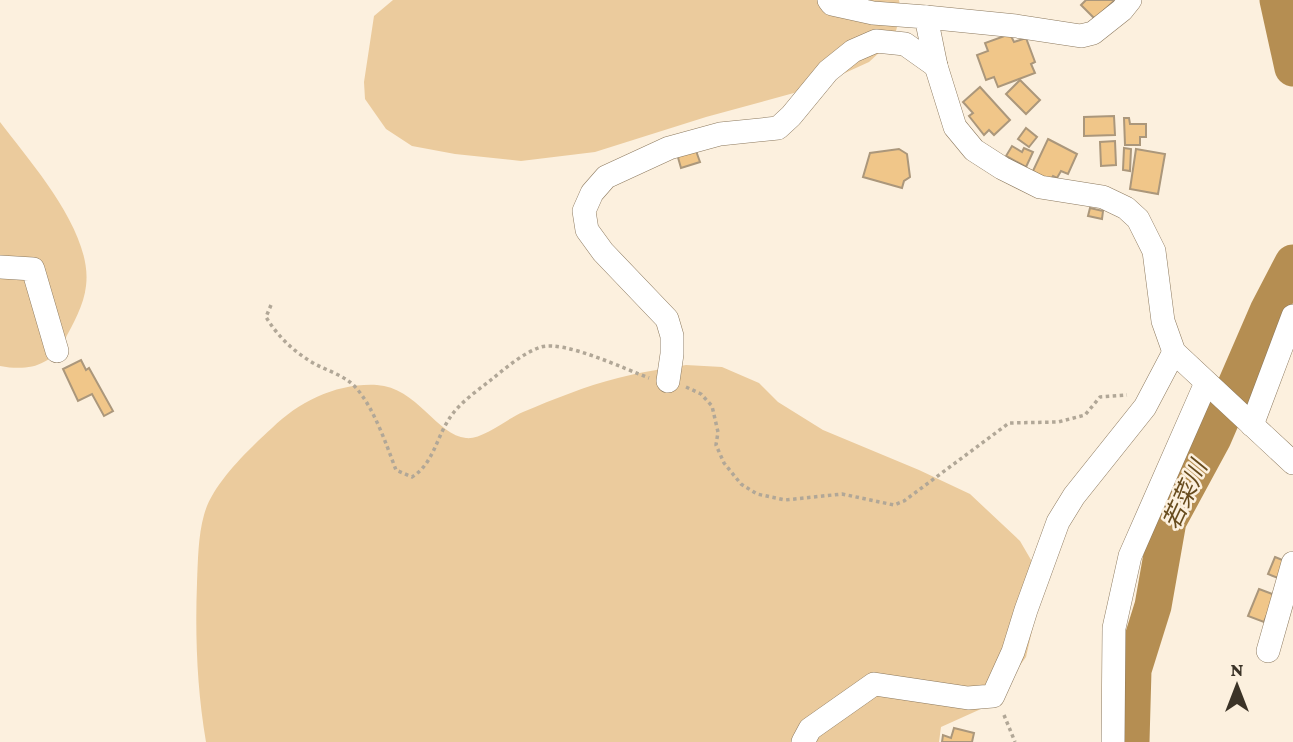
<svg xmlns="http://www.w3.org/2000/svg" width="1293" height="742" font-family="'Crimson Pro','Noto Sans JP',serif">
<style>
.green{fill:#ebcb9d}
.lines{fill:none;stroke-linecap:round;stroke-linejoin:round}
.river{stroke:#b58e52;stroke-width:37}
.building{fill:#f0c689;stroke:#ab977b;stroke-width:2}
.minor-casing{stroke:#8c795e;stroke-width:24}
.path{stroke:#b1a797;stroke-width:3.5;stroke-dasharray:3.5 3.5;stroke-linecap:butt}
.minor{stroke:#fff;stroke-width:23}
.labels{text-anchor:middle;stroke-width:5;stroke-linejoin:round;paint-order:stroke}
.water-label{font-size:24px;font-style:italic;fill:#674b1d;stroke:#fcf0de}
</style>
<rect width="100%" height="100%" fill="#fcf0de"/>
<g class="green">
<polygon points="393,0 899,0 901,11 894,39 869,62 812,88 706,117 595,152 521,161 455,154 412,146 386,129 365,99 364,82 374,16"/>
<path d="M 0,122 C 31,163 93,232 86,286 C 84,305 73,324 64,341 C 50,367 27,371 0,366 Z"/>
<path d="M 686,365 L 722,367 L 759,383 L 778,402 L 823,430 L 919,470 L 970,494 L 1020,541 L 1034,565 L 1037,609 L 1026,657 L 992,704 L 941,727 L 939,742 L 206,742 C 197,689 195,636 197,583 C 198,561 198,536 204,515 C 212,484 249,449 272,428 C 300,401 337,383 377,385 C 416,387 438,436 466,438 C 482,440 508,418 523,412 C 554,399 586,386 618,378 C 640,372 664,369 686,365 Z"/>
</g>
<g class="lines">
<g class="river">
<polyline points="1278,0 1293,68"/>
<polyline points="1131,742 1133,670 1153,606 1168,521 1213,438 1268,311 1293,263"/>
</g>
</g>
<g class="building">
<polygon points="1086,0 1115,0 1095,19 1081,5"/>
<polygon points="1010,34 1014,42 1026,38 1035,62 1031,64 1035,73 998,87 994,77 986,80 977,55 988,51 985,43"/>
<polygon points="1020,80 1040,100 1026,114 1006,94"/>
<polygon points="980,87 1010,120 994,135 989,130 984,135 969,116 973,113 963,102"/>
<polygon points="1114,116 1115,135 1084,136 1084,117"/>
<polygon points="1124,118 1129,118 1130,124 1146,124 1146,137 1140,137 1140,145 1125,145"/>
<polygon points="1026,128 1037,137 1029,147 1018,139"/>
<polygon points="1048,139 1077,154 1068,174 1061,171 1057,178 1053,176 1050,181 1032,173"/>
<polygon points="1115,141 1116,165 1101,166 1100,142"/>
<polygon points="1012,146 1022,152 1024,148 1033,152 1026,167 1006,156"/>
<polygon points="695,148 700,162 681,168 677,154"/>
<polygon points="1124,148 1131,149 1130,171 1123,170"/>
<polygon points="899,149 907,154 910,177 904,181 902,188 863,177 870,153"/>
<polygon points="1136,149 1165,154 1158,194 1130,189"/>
<polygon points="1090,208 1103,211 1102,219 1088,216"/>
<polygon points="81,360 86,370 89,368 113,411 104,416 92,394 78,401 63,369"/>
<polygon points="1275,557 1285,561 1278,578 1268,574"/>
<polygon points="1259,589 1275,595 1264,622 1248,616"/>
<polygon points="954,728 974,733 972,742 942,742 943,735 951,738"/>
</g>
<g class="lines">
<defs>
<g id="minor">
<polyline points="829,0 832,4 873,13 926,17 936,66 955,127 974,150 1002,168 1040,187 1103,197 1126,208 1138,219 1154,251 1163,321 1174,352 1293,463"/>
<polyline points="926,17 1016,26 1081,36 1093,33 1122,10 1130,0"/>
<polyline points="0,267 33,269 57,351"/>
<polyline points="668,381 672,354 672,336 667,319 603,252 587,230 584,211 592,193 606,177 669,148 720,134 778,128 791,116 828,71 853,51 876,41 905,44 936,66"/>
<polyline points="1252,425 1293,316"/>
<polyline points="1268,651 1293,563"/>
<polyline points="803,742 810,729 874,684 968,698 993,696 1013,652 1026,610 1058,522 1074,496 1145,407 1174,352"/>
<polyline points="1113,742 1114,628 1130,556 1206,383"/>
</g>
</defs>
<use href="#minor" class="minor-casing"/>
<g class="path">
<path d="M 271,305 L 266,317 C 278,337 296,354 317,365 C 327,370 338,374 347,380 C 370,395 386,444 396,470 L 412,477 C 433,464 436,439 449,419 C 459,403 477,391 492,379 C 507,367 523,353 541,347 C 564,340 625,369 649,378"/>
<polyline points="686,387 701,394 712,406 718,432 716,445 724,463 741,484 757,494 785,500 842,494 894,505 904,501 1009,423 1058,422 1085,415 1100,397 1127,395"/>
<polyline points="1004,715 1015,742"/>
</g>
<use href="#minor" class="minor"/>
</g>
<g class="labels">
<g class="water-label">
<text transform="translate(1185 495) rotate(-65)" y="8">若菜川</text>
</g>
</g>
<g transform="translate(1237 686)" stroke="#fcf0de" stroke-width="5" paint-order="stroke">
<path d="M0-5L12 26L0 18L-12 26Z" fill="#3b3327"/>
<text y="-10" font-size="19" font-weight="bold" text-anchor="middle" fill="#3b3327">N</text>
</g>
</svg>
